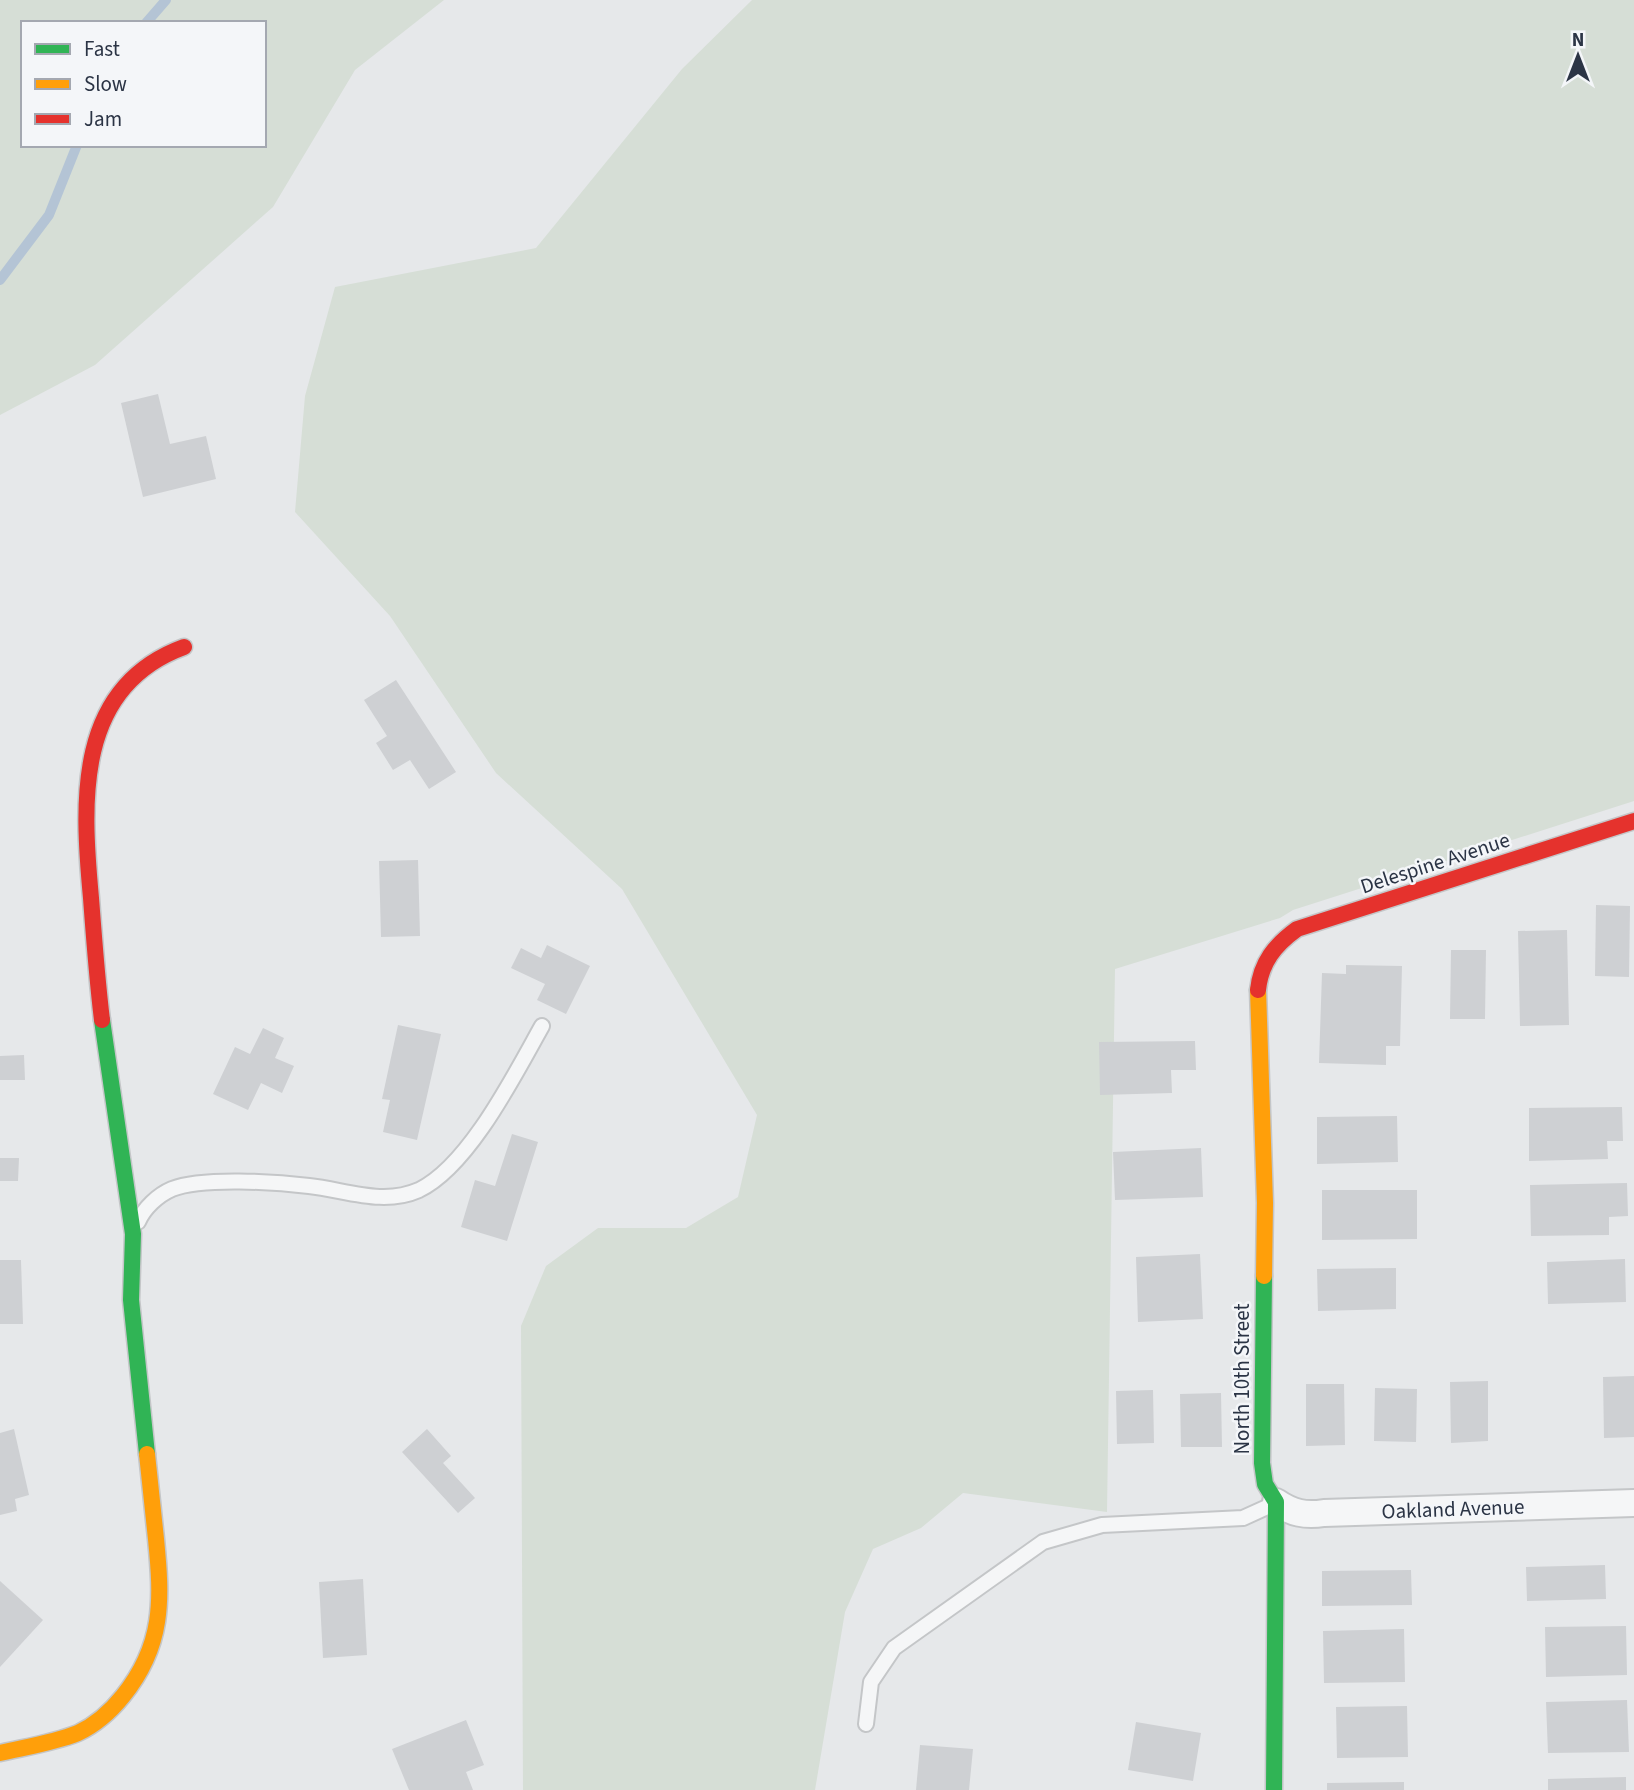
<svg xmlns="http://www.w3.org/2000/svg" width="1634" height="1790" font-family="'Source Sans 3',sans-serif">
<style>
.green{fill:#d6ded6;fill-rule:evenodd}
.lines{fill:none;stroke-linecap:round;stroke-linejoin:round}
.stream{stroke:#b4c4d5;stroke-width:10}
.building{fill:#ced0d3}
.lane-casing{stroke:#c4c6c8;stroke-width:18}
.street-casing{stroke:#c4c6c8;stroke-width:30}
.fast-casing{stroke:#c4c6c8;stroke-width:19}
.slow-casing{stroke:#c4c6c8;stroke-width:19}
.jam-casing{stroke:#c4c6c8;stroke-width:19}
.lane{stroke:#f5f6f7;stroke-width:14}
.street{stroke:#f5f6f7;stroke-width:26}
.fast{stroke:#30b455;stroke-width:16}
.slow{stroke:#ff9f0a;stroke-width:16}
.jam{stroke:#e5322d;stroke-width:16}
.labels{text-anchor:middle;stroke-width:5;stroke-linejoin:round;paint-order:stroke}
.street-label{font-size:21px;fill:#2b3445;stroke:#f4f6f9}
</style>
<rect width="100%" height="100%" fill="#e6e8ea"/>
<g class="green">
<path d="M 0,0 L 444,0 L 355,70 L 273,207 L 95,365 L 0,415 ZM 23,23 L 264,23 L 264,145 L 23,145 Z"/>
<polygon points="752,0 1634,0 1634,801 1293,910 1280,918 1115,969 1107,1512 963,1493 921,1528 873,1549 845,1612 815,1790 523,1790 521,1326 546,1266 598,1228 686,1228 738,1197 757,1115 622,889 496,773 390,616 295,512 305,396 335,287 536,248 682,69"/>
</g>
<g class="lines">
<g class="stream">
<polyline points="146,23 166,0"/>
<polyline points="0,280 49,215 77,145"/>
</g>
</g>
<g class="building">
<polygon points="158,394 170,444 206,436 216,479 143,497 121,403"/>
<polygon points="396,680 456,772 429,789 410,760 393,770 376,743 387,736 364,700"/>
<polygon points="418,860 420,936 381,937 379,861"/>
<polygon points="1596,905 1630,906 1629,977 1595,976"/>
<polygon points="1567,930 1569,1025 1520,1026 1518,931"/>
<polygon points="547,945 590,966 566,1014 537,1000 545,984 511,968 521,948 541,958"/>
<polygon points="1451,950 1486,950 1485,1019 1450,1019"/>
<polygon points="1346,965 1402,966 1400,1046 1386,1046 1386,1065 1319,1063 1322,973 1346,974"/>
<polygon points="398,1025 441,1034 417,1140 383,1132 390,1100 382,1099"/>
<polygon points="263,1028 284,1038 275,1058 294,1066 282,1093 261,1083 248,1110 213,1094 235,1047 250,1054"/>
<polygon points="1195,1041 1196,1070 1171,1070 1172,1093 1100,1095 1099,1042"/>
<polygon points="24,1055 25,1080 0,1080 0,1056"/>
<polygon points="1622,1107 1623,1141 1607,1141 1608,1159 1529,1161 1529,1108"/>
<polygon points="1397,1116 1398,1162 1317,1164 1317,1117"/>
<polygon points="512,1134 538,1142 507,1241 461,1227 475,1180 495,1186"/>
<polygon points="1201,1148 1203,1197 1115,1200 1113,1152"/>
<polygon points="0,1158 19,1158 18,1181 0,1181"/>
<polygon points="1627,1183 1628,1216 1609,1217 1609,1235 1531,1236 1530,1185"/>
<polygon points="1322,1190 1417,1190 1417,1239 1322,1240"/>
<polygon points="1200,1254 1203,1319 1138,1322 1136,1257"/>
<polygon points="1625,1259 1626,1302 1548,1304 1547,1262"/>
<polygon points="0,1260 21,1260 23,1324 0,1324"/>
<polygon points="1396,1268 1396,1309 1318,1311 1317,1269"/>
<polygon points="1634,1376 1634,1437 1604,1438 1603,1377"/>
<polygon points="1488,1381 1488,1441 1451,1443 1450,1382"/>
<polygon points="1306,1384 1344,1384 1345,1445 1306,1446"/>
<polygon points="1375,1388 1417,1389 1416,1442 1374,1441"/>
<polygon points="1153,1390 1154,1443 1117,1444 1116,1391"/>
<polygon points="1221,1393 1222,1447 1181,1447 1180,1394"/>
<polygon points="14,1429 29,1495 15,1499 17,1511 0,1515 0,1433"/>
<polygon points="427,1429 451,1456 443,1463 475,1498 458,1513 402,1452"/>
<polygon points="1605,1565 1606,1599 1527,1601 1526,1567"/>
<polygon points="1411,1570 1412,1605 1322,1606 1322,1571"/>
<polygon points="363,1579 367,1655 323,1658 319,1582"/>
<polygon points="0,1581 43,1620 0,1667"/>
<polygon points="1626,1626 1627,1675 1546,1677 1545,1627"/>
<polygon points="1404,1629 1405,1682 1324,1683 1323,1631"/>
<polygon points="1627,1700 1629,1752 1548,1753 1546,1702"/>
<polygon points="1407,1706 1408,1757 1337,1758 1336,1707"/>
<polygon points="466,1720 484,1765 466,1772 473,1790 409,1790 392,1749"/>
<polygon points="1136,1722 1201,1733 1193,1781 1128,1770"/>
<polygon points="920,1745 973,1749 969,1790 916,1790"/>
<polygon points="1626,1777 1626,1790 1548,1790 1548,1779"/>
<polygon points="1404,1782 1404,1790 1327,1790 1327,1783"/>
</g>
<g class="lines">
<defs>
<g id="lane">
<path d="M 138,1222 C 144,1208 158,1195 172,1189 C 202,1177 276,1182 309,1186 C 346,1190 383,1206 419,1190 C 469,1166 515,1074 542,1026"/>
<polyline points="866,1724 871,1682 894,1648 1043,1542 1102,1525 1243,1518 1274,1504"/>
</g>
<path id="street" d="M 1276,1502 C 1292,1513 1305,1516 1324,1513 L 1634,1503"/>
<g id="fast">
<polyline points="102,1020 133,1234 131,1300 147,1454"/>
<polyline points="1264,1276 1262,1463 1265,1484 1276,1502 1274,1790"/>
</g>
<g id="slow">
<polyline points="1258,990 1265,1203 1264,1276"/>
<path d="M 0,1753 C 26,1747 53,1743 78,1733 C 95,1725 111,1711 123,1696 C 164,1645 162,1600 156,1539 C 153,1510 150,1482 147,1454"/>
</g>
<g id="jam">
<path d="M 1258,990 C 1261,962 1275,945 1297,929 L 1634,821"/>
<path d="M 102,1020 C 97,979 94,938 91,898 C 82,801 75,687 184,647"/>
</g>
</defs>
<use href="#lane" class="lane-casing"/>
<use href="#street" class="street-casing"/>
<use href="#fast" class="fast-casing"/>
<use href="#slow" class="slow-casing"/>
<use href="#jam" class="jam-casing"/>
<use href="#lane" class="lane"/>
<use href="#street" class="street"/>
<use href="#fast" class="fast"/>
<use href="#slow" class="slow"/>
<use href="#jam" class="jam"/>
</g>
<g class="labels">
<g class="street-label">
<text transform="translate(1435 863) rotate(-18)" y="7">Delespine Avenue</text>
<text transform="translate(1242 1379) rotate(-90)" y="7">North 10th Street</text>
<text transform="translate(1453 1509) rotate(-2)" y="7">Oakland Avenue</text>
</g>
</g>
<rect x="21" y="21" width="245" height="126" fill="#f4f6f9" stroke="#a4a8b1" stroke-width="2"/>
<rect x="35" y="44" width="35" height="10" fill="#30b455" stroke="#a4a8b1" stroke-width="2"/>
<text x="84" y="56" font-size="21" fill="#2b3445">Fast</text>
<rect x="35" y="79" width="35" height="10" fill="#ff9f0a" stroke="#a4a8b1" stroke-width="2"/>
<text x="84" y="91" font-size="21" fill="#2b3445">Slow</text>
<rect x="35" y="114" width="35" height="10" fill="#e5322d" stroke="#a4a8b1" stroke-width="2"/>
<text x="84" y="126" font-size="21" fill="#2b3445">Jam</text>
<g transform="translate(1578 56)" stroke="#f4f6f9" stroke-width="5" paint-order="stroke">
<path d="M0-5L12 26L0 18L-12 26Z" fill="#2b3445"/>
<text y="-10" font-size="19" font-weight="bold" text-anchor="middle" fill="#2b3445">N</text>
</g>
</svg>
